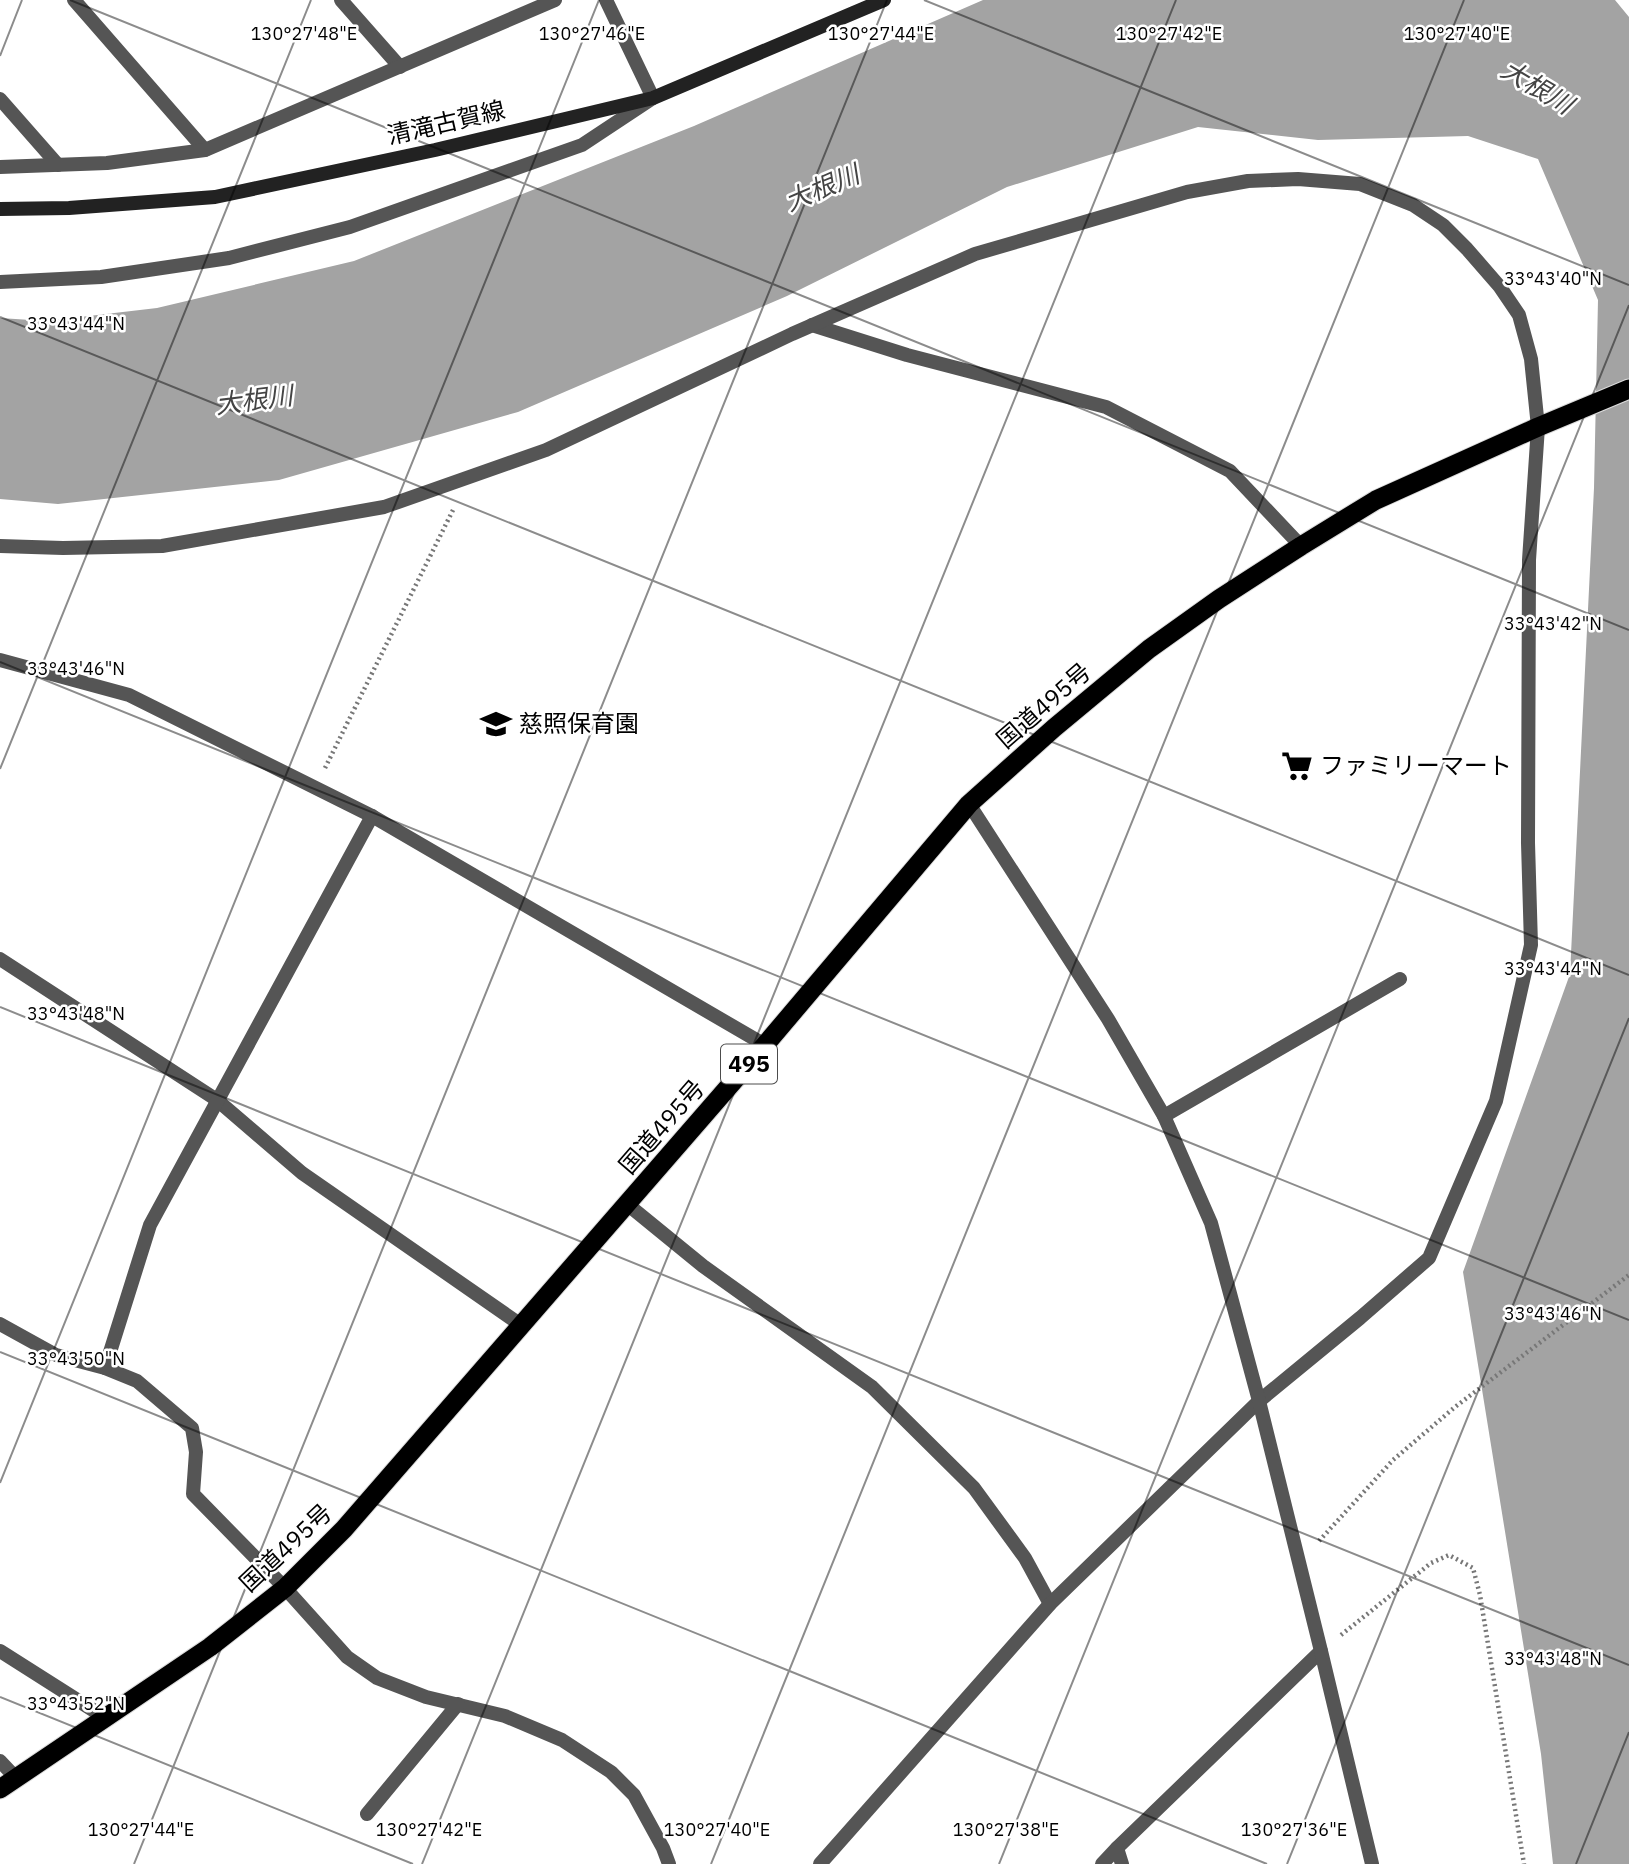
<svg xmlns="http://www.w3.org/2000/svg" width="1629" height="1864" font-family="'IBM Plex Sans','Noto Sans JP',sans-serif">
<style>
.water{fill:#a3a3a3}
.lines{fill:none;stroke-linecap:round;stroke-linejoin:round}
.trunk-casing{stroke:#dbdbdb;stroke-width:21}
.path{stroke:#777;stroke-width:4.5;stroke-dasharray:2 3.5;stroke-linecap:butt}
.service{stroke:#555;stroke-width:14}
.minor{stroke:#555;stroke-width:14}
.tertiary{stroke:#555;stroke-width:14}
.secondary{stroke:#222;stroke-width:14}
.trunk{stroke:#000;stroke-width:19}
.ticks{fill:none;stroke:#000;stroke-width:2;stroke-opacity:0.45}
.labels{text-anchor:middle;stroke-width:5;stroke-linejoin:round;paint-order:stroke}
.shield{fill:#fff;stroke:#4c4c4c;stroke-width:2}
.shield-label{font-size:23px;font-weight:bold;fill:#000}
.street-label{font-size:24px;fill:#000;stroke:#fff}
.poi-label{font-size:24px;fill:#000;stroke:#fff;text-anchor:start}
.water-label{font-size:26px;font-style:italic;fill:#444;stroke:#fff}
.ticks-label{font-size:18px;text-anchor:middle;fill:#000;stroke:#fff;stroke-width:5;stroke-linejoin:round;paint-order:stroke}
</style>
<rect width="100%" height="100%" fill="#fff"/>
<polygon class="water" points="983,0 1615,0 1629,17 1629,1864 1553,1864 1541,1754 1463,1272 1570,974 1594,488 1598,300 1538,159 1468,136 1318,140 1198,127 1007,187 787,296 518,412 279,480 58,504 0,499 0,318 46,321 157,308 354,261 694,126"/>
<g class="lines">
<defs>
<polyline id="trunk" points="0,1789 210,1647 285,1588 344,1529 765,1045 969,804 1054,728 1149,649 1219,599 1301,546 1376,500 1538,427 1629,389"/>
</defs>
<use href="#trunk" class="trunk-casing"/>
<g class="path">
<polyline points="325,768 453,510"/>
<polyline points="1319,1541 1393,1460 1455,1407 1629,1275"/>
<polyline points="1341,1635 1431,1563 1449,1555 1473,1568 1480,1595 1524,1864"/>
</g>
<g class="service">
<polyline points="812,325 907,355 1106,407 1230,471 1301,546"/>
<polyline points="1259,1401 1360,1318 1429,1258 1496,1101 1531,945 1528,843 1529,560 1538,427"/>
<polyline points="285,1588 347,1657 377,1678 426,1697 505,1716 562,1740 611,1772 634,1795 663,1848 669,1864"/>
</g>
<g class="minor">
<polyline points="74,0 205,150"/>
<polyline points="341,0 400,67"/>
<polyline points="0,99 58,165"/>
<polyline points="0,167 107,163 205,150 555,0"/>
<polyline points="0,282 101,277 229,258 350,227 582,145 653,98 606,0"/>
<polyline points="0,546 63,548 162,546 384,507 546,450 792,334 975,254 1187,192 1248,181 1298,179 1360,184 1413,205 1443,225 1467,249 1500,287 1519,315 1531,359 1538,427"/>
<polyline points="0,660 129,695 372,816 765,1045"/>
<polyline points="0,959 217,1100 302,1173 521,1325"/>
<polyline points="1164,1116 1400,979"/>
<polyline points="627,1204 703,1266 872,1387 974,1488 1025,1558 1050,1604"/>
<polyline points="0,1324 56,1355 105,1368 137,1381 192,1428 196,1452 193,1494 285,1588"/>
<polyline points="105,1368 150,1225 372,816"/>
<polyline points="0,1651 104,1717"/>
<polyline points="0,1761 16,1778"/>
<polyline points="367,1814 458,1704"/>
<polyline points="1117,1848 1321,1651"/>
<polyline points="820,1864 1050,1604 1259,1401"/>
<polyline points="1102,1864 1117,1848 1122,1864"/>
</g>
<polyline class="tertiary" points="969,804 1108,1019 1164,1116 1211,1223 1259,1401 1321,1651 1372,1864"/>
<polyline class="secondary" points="0,209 69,208 215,197 435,150 653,98 884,0"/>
<use href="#trunk" class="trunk"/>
</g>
<path class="ticks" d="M 70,0 L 1629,630M 924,0 L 1629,285M 0,56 L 22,0M 0,317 L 1629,975M 0,662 L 1629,1320M 0,769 L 311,0M 0,1007 L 1629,1665M 0,1352 L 1267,1864M 0,1483 L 599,0M 0,1697 L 413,1864M 134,1864 L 887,0M 422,1864 L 1176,0M 711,1864 L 1464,0M 999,1864 L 1629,305M 1287,1864 L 1629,1018M 1576,1864 L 1629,1732"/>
<defs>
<symbol id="school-bare" viewBox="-9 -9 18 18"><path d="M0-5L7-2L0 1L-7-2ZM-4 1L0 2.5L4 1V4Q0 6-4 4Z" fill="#000" stroke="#fff" stroke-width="2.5" paint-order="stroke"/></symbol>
<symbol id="supermarket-bare" viewBox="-9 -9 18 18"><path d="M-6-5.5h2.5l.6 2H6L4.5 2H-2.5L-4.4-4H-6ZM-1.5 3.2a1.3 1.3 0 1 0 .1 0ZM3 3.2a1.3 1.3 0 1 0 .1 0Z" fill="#000" stroke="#fff" stroke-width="2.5" paint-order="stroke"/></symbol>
</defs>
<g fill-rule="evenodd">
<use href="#school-bare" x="474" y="702" width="44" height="44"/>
<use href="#supermarket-bare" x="1275" y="744" width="44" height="44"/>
</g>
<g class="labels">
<rect class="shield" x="721" y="1044.5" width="56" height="39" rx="5"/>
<g class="shield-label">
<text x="749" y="1072">495</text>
</g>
<g class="street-label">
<text transform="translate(446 123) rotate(-13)" y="8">清滝古賀線</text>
<text transform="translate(1044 706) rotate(-41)" y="8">国道495号</text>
<text transform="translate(662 1127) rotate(-49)" y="8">国道495号</text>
<text transform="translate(286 1548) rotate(-43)" y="8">国道495号</text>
</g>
<g class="poi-label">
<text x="519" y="732">慈照保育園</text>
<text x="1320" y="774">ファミリーマート</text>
</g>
<g class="water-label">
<text transform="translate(1537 87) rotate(31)" y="9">大根川</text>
<text transform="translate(822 188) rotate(-23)" y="9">大根川</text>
<text transform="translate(254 400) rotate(-7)" y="9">大根川</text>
</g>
</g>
<g class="ticks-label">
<text x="304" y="40">130°27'48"E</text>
<text x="592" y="40">130°27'46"E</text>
<text x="881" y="40">130°27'44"E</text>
<text x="1169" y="40">130°27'42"E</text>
<text x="1457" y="40">130°27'40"E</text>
<text x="1553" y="285">33°43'40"N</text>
<text x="76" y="330">33°43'44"N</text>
<text x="1553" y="630">33°43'42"N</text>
<text x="76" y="675">33°43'46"N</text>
<text x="1553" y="975">33°43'44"N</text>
<text x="76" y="1020">33°43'48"N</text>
<text x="1553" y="1320">33°43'46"N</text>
<text x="76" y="1365">33°43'50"N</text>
<text x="1553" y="1665">33°43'48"N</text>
<text x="76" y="1710">33°43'52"N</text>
<text x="141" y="1836">130°27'44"E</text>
<text x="429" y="1836">130°27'42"E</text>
<text x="717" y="1836">130°27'40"E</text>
<text x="1006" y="1836">130°27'38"E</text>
<text x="1294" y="1836">130°27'36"E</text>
</g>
</svg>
